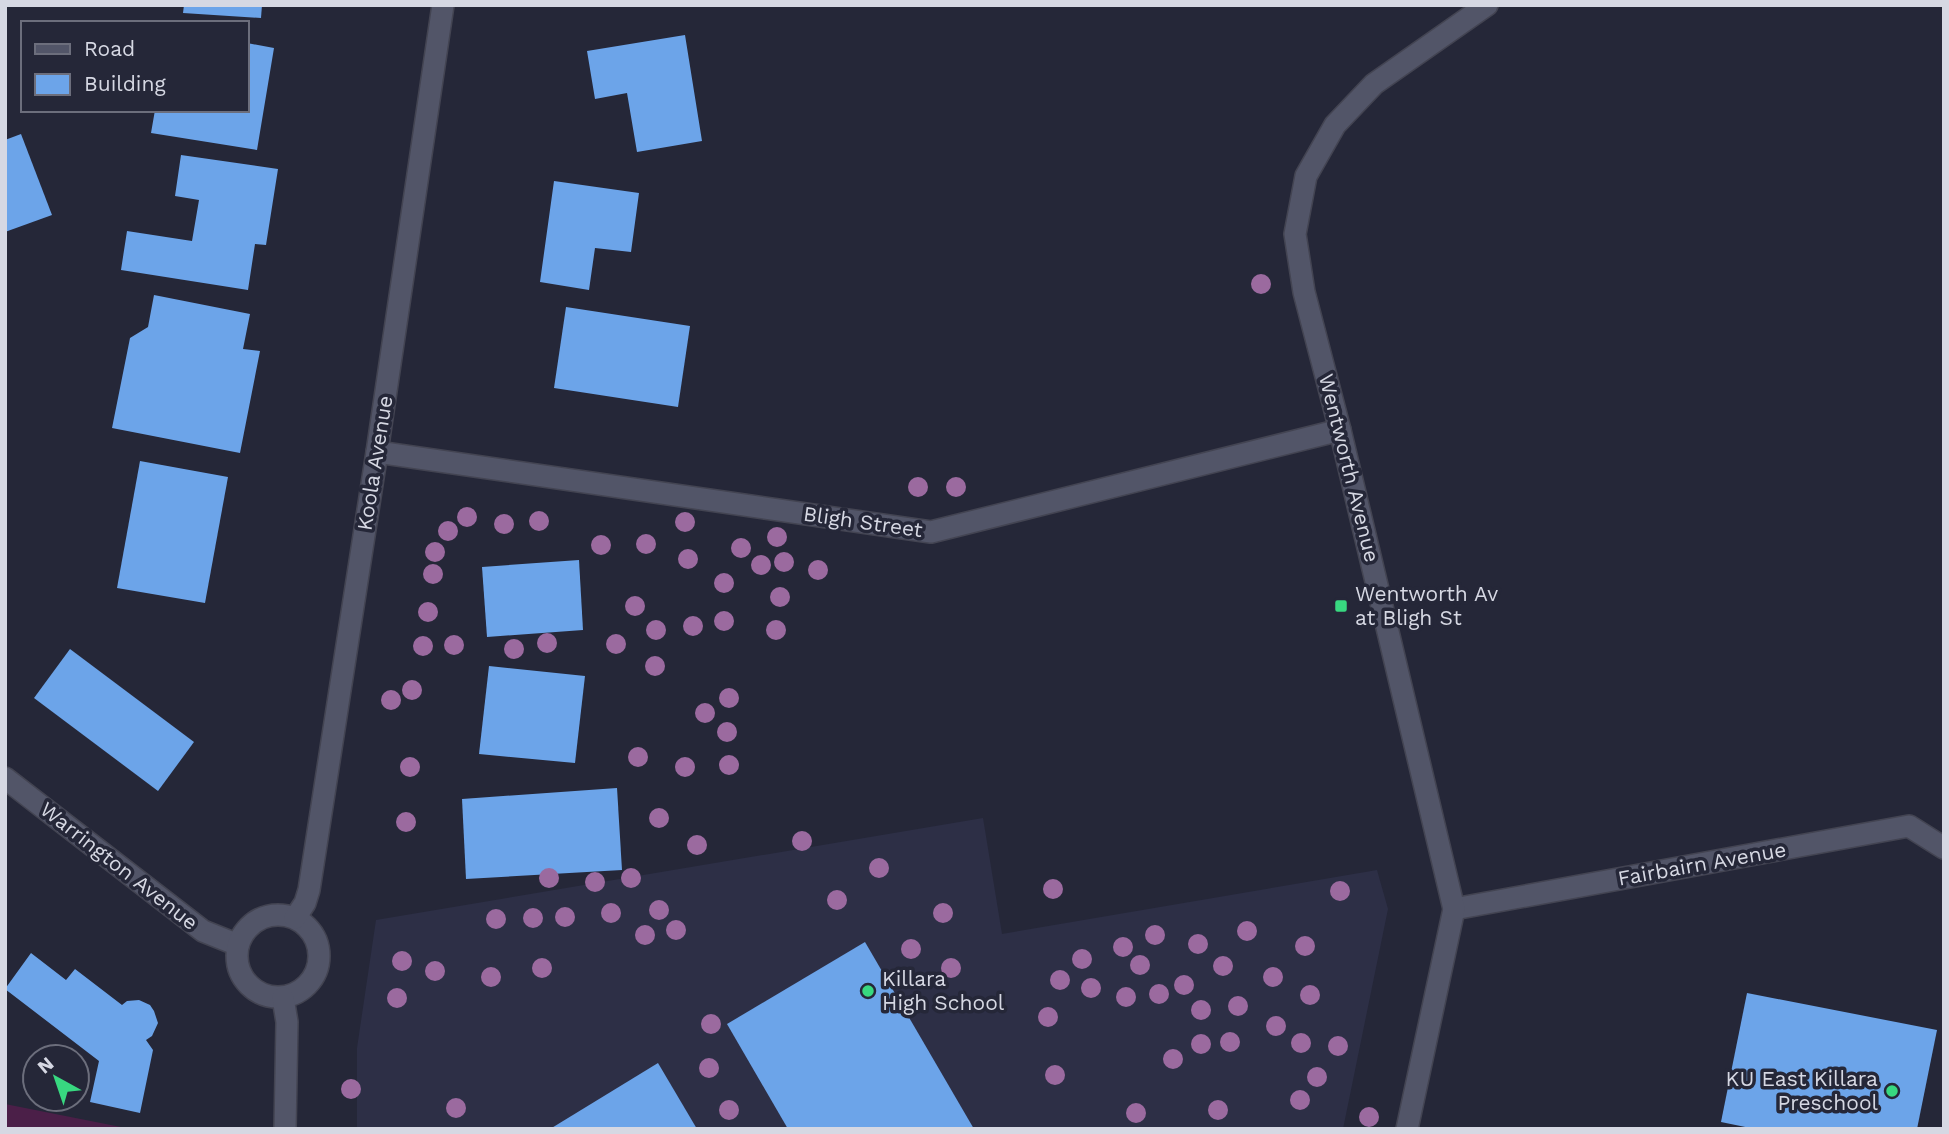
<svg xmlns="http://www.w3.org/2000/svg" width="1949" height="1134" font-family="'Work Sans',sans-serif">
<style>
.built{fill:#2d2f46}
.green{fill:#4b1f48}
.building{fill:#6ca4e9}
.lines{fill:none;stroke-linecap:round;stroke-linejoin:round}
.street-casing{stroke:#434452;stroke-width:24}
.secondary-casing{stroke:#434452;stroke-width:24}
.street{stroke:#525568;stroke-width:21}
.secondary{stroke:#525568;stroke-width:21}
.tree{fill:#9b6a9f}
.poi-dot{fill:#38d880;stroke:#252738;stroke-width:2.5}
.labels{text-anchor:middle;stroke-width:7;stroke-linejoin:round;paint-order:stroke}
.street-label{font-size:21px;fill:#d6d8e3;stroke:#252738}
.poi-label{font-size:21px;fill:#d6d8e3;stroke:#252738;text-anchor:start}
</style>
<rect width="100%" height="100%" fill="#252738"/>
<polygon class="built" points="983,818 1002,934 1377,870 1388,909 1343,1129 357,1129 357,1048 376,920"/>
<polygon class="green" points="5,1104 131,1129 5,1129"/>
<g class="building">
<polygon points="184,5 262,5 261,18 183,13"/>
<polygon points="685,35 702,141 637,152 627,93 595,99 587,51"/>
<polygon points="247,43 274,48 257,150 151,133 155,110 247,110"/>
<polygon points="21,134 52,215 5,232 5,140"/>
<polygon points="181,155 278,169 266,245 255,244 248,290 121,270 127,231 192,241 199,200 175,196"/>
<polygon points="554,181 639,193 631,252 595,248 589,290 540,282"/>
<polygon points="154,295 250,314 243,349 260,351 240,453 112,428 130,338 148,327"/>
<polygon points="566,307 690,326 678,407 554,388"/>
<polygon points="140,461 228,477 205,603 117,588"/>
<polygon points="579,560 583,630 487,637 482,567"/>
<polygon points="70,649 194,742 158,791 34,698"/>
<polygon points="489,666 585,676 575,763 479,754"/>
<polygon points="617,788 622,870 466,879 462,799"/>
<polygon points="865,942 974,1129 788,1129 727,1024"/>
<polygon points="31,953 66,980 75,969 122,1005 127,1001 139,1000 150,1005 154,1011 158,1023 152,1036 146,1040 153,1050 140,1113 90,1102 99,1061 5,989"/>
<polygon points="1747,993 1937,1030 1917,1129 1755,1129 1721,1122"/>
<polygon points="658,1063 697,1129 550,1129"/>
</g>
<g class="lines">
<defs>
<g id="street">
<polyline points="377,452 931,532 1340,430"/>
<polyline points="5,778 203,931 238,945"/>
<polyline points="1454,909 1909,826 1944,848"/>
<polyline points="1407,1129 1454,909 1340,430 1304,292 1295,234 1306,176 1335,125 1374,84 1487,5"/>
</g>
<g id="secondary">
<circle cx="278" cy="956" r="41"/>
<polyline points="295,918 305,903 309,890 377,452 443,5"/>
<polyline points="283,998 287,1022 285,1129"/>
</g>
</defs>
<use href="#street" class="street-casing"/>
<use href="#secondary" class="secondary-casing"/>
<use href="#street" class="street"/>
<use href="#secondary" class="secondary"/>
</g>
<g class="tree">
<circle cx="1261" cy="284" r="10"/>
<circle cx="918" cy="487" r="10"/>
<circle cx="956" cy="487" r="10"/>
<circle cx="467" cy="517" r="10"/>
<circle cx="539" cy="521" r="10"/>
<circle cx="685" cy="522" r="10"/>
<circle cx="504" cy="524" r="10"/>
<circle cx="448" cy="531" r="10"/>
<circle cx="777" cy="537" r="10"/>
<circle cx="646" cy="544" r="10"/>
<circle cx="601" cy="545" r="10"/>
<circle cx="741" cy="548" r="10"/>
<circle cx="435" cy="552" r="10"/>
<circle cx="688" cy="559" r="10"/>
<circle cx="784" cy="562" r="10"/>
<circle cx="761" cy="565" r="10"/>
<circle cx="818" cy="570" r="10"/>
<circle cx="433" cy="574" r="10"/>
<circle cx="724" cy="583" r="10"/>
<circle cx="780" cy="597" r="10"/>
<circle cx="635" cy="606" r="10"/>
<circle cx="428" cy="612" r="10"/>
<circle cx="724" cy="621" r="10"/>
<circle cx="693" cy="626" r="10"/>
<circle cx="656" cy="630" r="10"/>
<circle cx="776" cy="630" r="10"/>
<circle cx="547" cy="643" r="10"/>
<circle cx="616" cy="644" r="10"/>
<circle cx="454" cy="645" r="10"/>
<circle cx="423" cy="646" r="10"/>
<circle cx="514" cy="649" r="10"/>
<circle cx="655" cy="666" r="10"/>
<circle cx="412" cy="690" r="10"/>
<circle cx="729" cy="698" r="10"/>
<circle cx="391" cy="700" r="10"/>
<circle cx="705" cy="713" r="10"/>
<circle cx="727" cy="732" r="10"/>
<circle cx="638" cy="757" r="10"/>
<circle cx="729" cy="765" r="10"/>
<circle cx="410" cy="767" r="10"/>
<circle cx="685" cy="767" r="10"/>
<circle cx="659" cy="818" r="10"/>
<circle cx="406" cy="822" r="10"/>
<circle cx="802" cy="841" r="10"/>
<circle cx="697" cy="845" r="10"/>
<circle cx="879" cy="868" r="10"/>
<circle cx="549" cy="878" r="10"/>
<circle cx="631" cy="878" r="10"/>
<circle cx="595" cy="882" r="10"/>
<circle cx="1053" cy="889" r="10"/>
<circle cx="1340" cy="891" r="10"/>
<circle cx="837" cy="900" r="10"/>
<circle cx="659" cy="910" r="10"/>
<circle cx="611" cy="913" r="10"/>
<circle cx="943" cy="913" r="10"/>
<circle cx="565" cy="917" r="10"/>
<circle cx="533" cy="918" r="10"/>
<circle cx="496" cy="919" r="10"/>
<circle cx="676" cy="930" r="10"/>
<circle cx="1247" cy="931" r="10"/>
<circle cx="645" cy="935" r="10"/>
<circle cx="1155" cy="935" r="10"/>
<circle cx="1198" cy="944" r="10"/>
<circle cx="1305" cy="946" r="10"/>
<circle cx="1123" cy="947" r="10"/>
<circle cx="911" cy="949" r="10"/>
<circle cx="1082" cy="959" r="10"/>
<circle cx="402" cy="961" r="10"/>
<circle cx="1140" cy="965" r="10"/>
<circle cx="1223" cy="966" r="10"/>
<circle cx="542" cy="968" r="10"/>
<circle cx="951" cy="968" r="10"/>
<circle cx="435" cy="971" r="10"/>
<circle cx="491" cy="977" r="10"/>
<circle cx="1273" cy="977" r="10"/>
<circle cx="1060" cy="980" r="10"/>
<circle cx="1184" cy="985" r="10"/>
<circle cx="1091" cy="988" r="10"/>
<circle cx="1159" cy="994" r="10"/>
<circle cx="1310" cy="995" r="10"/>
<circle cx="1126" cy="997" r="10"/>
<circle cx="397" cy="998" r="10"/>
<circle cx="1238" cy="1006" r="10"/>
<circle cx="1201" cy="1010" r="10"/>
<circle cx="1048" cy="1017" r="10"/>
<circle cx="711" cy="1024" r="10"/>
<circle cx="1276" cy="1026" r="10"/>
<circle cx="1230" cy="1042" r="10"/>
<circle cx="1301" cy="1043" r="10"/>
<circle cx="1201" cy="1044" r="10"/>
<circle cx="1338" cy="1046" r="10"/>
<circle cx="1173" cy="1059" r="10"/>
<circle cx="709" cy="1068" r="10"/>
<circle cx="1055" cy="1075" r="10"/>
<circle cx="1317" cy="1077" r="10"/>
<circle cx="351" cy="1089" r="10"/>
<circle cx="1300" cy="1100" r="10"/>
<circle cx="456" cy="1108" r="10"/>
<circle cx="729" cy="1110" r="10"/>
<circle cx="1218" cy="1110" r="10"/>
<circle cx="1136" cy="1113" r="10"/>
<circle cx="1369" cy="1117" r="10"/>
</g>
<g class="poi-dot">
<rect x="1334" y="599" width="14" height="14" rx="3.5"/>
<circle cx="868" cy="991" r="7"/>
<circle cx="1892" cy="1091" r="7"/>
</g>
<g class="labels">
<g class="street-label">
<text transform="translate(375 463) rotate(-81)" y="7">Koola Avenue</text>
<text transform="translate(1349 468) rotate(76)" y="7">Wentworth Avenue</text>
<text transform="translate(863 522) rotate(8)" y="7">Bligh Street</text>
<text transform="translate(1702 864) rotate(-10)" y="7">Fairbairn Avenue</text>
<text transform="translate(119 866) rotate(38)" y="7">Warrington Avenue</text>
</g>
<g class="poi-label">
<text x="1355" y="601">Wentworth Av<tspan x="1355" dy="24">at Bligh St</tspan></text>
<text x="882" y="986">Killara<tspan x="882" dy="24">High School</tspan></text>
<text x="1878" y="1086" text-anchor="end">KU East Killara<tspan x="1878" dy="24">Preschool</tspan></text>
</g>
</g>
<rect width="1949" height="1134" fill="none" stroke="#d6d8e3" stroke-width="14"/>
<rect x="21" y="21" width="228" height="91" fill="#252738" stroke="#6c6e7c" stroke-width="2"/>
<rect x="35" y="44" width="35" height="10" fill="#525568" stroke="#6c6e7c" stroke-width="2"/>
<text x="84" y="56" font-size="21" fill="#d6d8e3">Road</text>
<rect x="35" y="74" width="35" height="21" fill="#6ca4e9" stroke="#6c6e7c" stroke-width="2"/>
<text x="84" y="91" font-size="21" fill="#d6d8e3">Building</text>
<g transform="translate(56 1078) rotate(320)"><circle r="33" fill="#252738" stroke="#6c6e7c" stroke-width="2"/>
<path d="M0-5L12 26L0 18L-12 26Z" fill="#38d880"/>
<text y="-10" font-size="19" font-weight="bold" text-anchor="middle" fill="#d6d8e3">N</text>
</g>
</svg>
